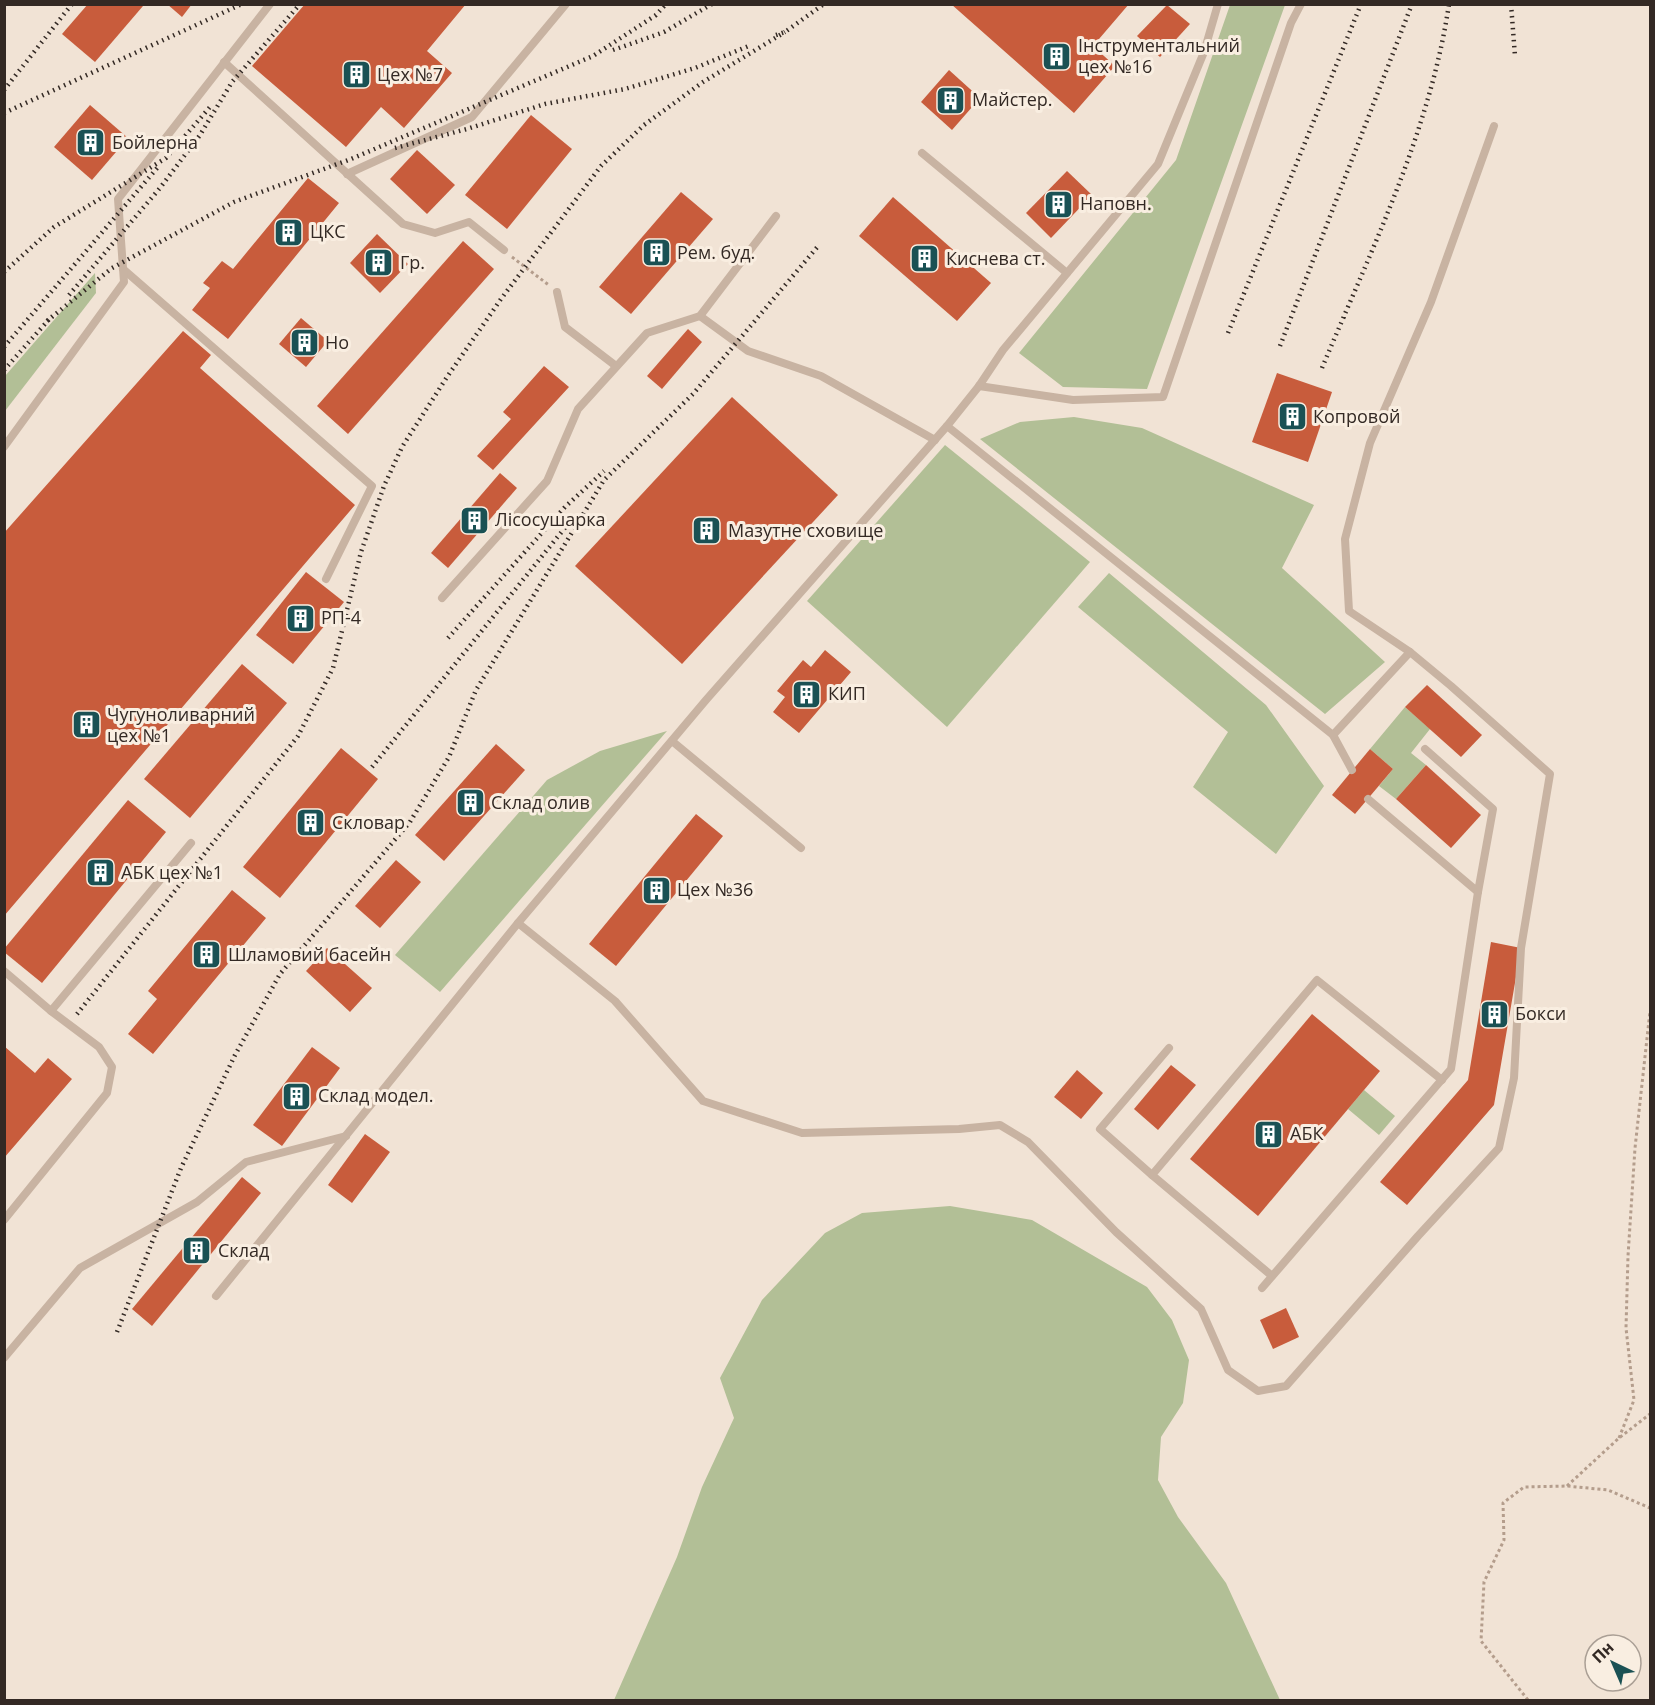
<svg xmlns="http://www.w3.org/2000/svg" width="1655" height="1705" font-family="'Open Sans',sans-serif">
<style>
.green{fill:#b2bf96}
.building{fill:#c85c3c}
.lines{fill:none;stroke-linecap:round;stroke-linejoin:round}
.path{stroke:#b49d8c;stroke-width:3;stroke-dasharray:3 3;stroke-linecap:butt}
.lane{stroke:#c8b3a2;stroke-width:8}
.rail{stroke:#332924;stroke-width:4.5;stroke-dasharray:1.5 4.5;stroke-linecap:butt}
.labels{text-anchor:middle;stroke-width:6;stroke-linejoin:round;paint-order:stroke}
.poi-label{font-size:18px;fill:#332924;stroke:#f9eee1;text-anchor:start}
</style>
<rect width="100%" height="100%" fill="#f1e3d5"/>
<g class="green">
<polygon points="1230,5 1285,5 1147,389 1063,387 1019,353 1176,160"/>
<polygon points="95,273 96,293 5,411 5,376"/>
<polygon points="1074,417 1142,428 1314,505 1282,568 1385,662 1325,714 980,439 1020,422"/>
<polygon points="945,445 1090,562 947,727 807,601"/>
<polygon points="1109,573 1266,705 1324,786 1276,854 1193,787 1228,732 1078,607"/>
<polygon points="1405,707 1430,729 1411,753 1426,765 1396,799 1379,786 1393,769 1370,749"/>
<polygon points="667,731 440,992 395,955 547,780 600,751"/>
<polygon points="1364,1090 1395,1116 1379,1135 1348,1109"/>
<polygon points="950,1206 1032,1220 1147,1287 1172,1320 1189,1360 1183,1403 1161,1437 1158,1480 1178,1517 1226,1583 1280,1700 614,1700 677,1557 702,1487 734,1418 720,1378 762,1300 825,1233 862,1213"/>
</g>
<g class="building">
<polygon points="88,4 141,4 143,6 95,62 62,34"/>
<polygon points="167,4 192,4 182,17"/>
<polygon points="305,4 466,4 427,51 452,73 404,128 381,107 346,147 252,66"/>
<polygon points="951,4 1129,4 1093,46 1115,66 1074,113"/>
<polygon points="1167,5 1190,24 1160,57 1137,36"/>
<polygon points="949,70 980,98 952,130 921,102"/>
<polygon points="90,105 128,138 92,180 54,147"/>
<polygon points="531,115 572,149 507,229 465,195"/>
<polygon points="417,150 455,185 427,214 390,179"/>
<polygon points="1067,171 1092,195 1051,238 1026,213"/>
<polygon points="308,178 339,203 228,339 192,310 210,288 203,283 222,261 233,269"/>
<polygon points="681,192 713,219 631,314 599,287"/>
<polygon points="893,197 991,283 957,321 859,236"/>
<polygon points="377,234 408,264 380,293 350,263"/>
<polygon points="463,241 494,269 348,434 317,406"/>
<polygon points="301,318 328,341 306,367 279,344"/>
<polygon points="688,329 702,342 662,389 647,376"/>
<polygon points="183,331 211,355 200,368 355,505 4,916 4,533"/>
<polygon points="544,366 569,387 493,470 477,456 511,419 503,412"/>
<polygon points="1277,373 1332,392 1308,462 1252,442"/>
<polygon points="732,397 838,495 682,664 575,566"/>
<polygon points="500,473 517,488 448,568 431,553"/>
<polygon points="306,572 344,602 293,664 256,635"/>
<polygon points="825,650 851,672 799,733 773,712 785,697 777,691 803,660 811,667"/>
<polygon points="242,664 287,703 190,818 144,779"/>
<polygon points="1427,685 1482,735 1461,757 1405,707"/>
<polygon points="496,744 525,770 444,861 415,835"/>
<polygon points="341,748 378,779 280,898 243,867"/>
<polygon points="1370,749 1393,769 1355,814 1332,795"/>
<polygon points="1426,765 1481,815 1451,848 1396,799"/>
<polygon points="128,800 166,832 42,983 4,952 4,949"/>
<polygon points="696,814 723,836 616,966 589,944"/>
<polygon points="396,860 421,882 380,928 355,906"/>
<polygon points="232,890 266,918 153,1054 128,1034 157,999 148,991"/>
<polygon points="1491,942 1521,948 1494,1105 1407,1205 1380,1182 1468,1080"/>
<polygon points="327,948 372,988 350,1012 306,971"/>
<polygon points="1312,1014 1380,1071 1258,1216 1190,1159"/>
<polygon points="4,1046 35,1073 48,1058 72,1079 4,1158"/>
<polygon points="312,1047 340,1068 282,1146 253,1125"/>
<polygon points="1171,1065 1196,1085 1158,1130 1134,1109"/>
<polygon points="1077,1070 1103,1093 1081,1119 1054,1097"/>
<polygon points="365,1134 390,1152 352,1203 328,1185"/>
<polygon points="242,1177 261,1193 152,1326 132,1309"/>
<polygon points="1286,1308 1299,1337 1273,1349 1260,1320"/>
</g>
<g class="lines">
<g class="path">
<polyline points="512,257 550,286"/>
<polyline points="1619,1438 1634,1400 1626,1328 1628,1256 1635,1148 1650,1011"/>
<polyline points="1567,1486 1619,1438 1650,1414"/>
<polyline points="1528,1700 1481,1641 1484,1582 1504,1540 1503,1503 1524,1487 1567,1486 1608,1490 1650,1508"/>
</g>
<g class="lane">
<polyline points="224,62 403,224 435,233 469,222 504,250"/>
<polyline points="922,153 1067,273"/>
<polyline points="347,174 472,117 566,4"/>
<polyline points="123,269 372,486 326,579"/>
<polyline points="557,292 565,327 616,366"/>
<polyline points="700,316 748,351 821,376 935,440"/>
<polyline points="979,386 1073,400 1163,397 1291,23 1301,4"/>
<polyline points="947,426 1333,735 1352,770"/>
<polyline points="4,447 124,282 118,199 270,4"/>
<polyline points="442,598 547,481 578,409 647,333 700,316 776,216"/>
<polyline points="1410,652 1349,611 1345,539 1370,443 1431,302 1494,126"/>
<polyline points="672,741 801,848"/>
<polyline points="1368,799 1478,892 1493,809 1425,749"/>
<polyline points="518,923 615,1001 703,1101 802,1133 959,1129 1000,1125 1028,1142 1116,1232 1201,1309 1228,1370 1258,1391 1286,1386 1418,1236 1499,1148 1514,1078 1521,948 1550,774 1451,686 1410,652 1333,735"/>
<polyline points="4,971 51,1011 99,1047 112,1067 107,1093 4,1220"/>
<polyline points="51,1011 191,843"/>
<polyline points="1152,1175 1100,1129 1169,1048"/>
<polyline points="1272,1276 1152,1175 1317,980 1442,1080"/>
<polyline points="1262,1288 1451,1069 1478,892"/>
<polyline points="216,1296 518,923 706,700 947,426 979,386 1003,350 1158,164 1204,52 1218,4"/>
<polyline points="4,1358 80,1268 197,1202 246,1162 346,1136"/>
</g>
<g class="rail">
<polyline points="1511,4 1515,56"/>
<polyline points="776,35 785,32 824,4"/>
<polyline points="613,50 664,32 712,4"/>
<polyline points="4,90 72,4"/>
<polyline points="4,113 242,4"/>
<polyline points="395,148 467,129 545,104 625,89 695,68 751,45"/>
<polyline points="4,272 54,227 166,158 210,107"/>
<polyline points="69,295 160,188 200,135 232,82 300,4"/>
<polyline points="47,321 112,268 234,202 351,159 593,56 656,15 666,4"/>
<polyline points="1228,333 1361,4"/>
<polyline points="1280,346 1412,4"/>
<polyline points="4,347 158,167"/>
<path d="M 1322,368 C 1371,250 1430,132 1449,4"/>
<polyline points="4,370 52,316"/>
<polyline points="448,638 565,507 604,471"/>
<polyline points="372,767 568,524"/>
<polyline points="77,1014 298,736 333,668 361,552 384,486 402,447 447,377 501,299 601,166 644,125 703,82 785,32"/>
<polyline points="117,1332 181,1168 235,1055 280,974 410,822 449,757 476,690 604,480 693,394 819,245"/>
</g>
</g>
<defs>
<symbol id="building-square" viewBox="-11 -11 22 22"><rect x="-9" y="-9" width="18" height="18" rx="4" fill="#1a5154" stroke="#f9eee1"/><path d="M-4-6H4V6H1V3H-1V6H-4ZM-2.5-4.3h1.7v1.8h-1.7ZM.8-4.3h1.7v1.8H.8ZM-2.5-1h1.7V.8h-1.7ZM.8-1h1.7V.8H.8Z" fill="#fff"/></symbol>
</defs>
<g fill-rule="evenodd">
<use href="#building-square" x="1040" y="40" width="33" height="33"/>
<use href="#building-square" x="340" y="58" width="33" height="33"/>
<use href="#building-square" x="934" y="84" width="33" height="33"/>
<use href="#building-square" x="74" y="126" width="33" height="33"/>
<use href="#building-square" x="1042" y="188" width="33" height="33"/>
<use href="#building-square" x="272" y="216" width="33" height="33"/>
<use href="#building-square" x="640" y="236" width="33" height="33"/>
<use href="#building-square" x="908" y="242" width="33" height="33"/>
<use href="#building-square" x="362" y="246" width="33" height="33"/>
<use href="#building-square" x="288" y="326" width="33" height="33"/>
<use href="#building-square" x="1276" y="400" width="33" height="33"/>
<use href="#building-square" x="458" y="504" width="33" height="33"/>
<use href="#building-square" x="690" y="514" width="33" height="33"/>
<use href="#building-square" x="284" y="602" width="33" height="33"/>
<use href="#building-square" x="790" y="678" width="33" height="33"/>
<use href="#building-square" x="70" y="708" width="33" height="33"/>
<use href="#building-square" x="454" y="786" width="33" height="33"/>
<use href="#building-square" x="294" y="806" width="33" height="33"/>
<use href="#building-square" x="84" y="856" width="33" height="33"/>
<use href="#building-square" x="640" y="874" width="33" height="33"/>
<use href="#building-square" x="190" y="938" width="33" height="33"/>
<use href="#building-square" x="1478" y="998" width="33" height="33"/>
<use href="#building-square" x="280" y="1080" width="33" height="33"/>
<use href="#building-square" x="1252" y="1118" width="33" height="33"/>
<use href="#building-square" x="180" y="1234" width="33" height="33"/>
</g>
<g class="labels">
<g class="poi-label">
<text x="1078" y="52">Інструментальний<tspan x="1078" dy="21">цех №16</tspan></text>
<text x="377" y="81">Цех №7</text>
<text x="972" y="106">Майстер.</text>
<text x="112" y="149">Бойлерна</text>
<text x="1080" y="210">Наповн.</text>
<text x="310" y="238">ЦКС</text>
<text x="677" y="259">Рем. буд.</text>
<text x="946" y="265">Киснева ст.</text>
<text x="400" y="269">Гр.</text>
<text x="325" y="349">Но</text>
<text x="1313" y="423">Копровой</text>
<text x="495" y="526">Лісосушарка</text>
<text x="728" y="537">Мазутне сховище</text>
<text x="321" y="624">РП-4</text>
<text x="828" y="700">КИП</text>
<text x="107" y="721">Чугуноливарний<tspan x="107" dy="21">цех №1</tspan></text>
<text x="491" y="809">Склад олив</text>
<text x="332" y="829">Скловар</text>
<text x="121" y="879">АБК цех №1</text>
<text x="677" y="896">Цех №36</text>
<text x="228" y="961">Шламовий басейн</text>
<text x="1515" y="1020">Бокси</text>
<text x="318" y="1102">Склад модел.</text>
<text x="1290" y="1140">АБК</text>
<text x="218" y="1257">Склад</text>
</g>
</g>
<rect width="1655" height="1705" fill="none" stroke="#332924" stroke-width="12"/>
<g transform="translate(1613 1663) rotate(316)"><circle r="28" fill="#f9eee1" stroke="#aa9f95" stroke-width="1.5"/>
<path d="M0-4.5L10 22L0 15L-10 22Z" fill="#1a5154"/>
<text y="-9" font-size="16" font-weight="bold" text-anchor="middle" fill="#332924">Пн</text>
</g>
</svg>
